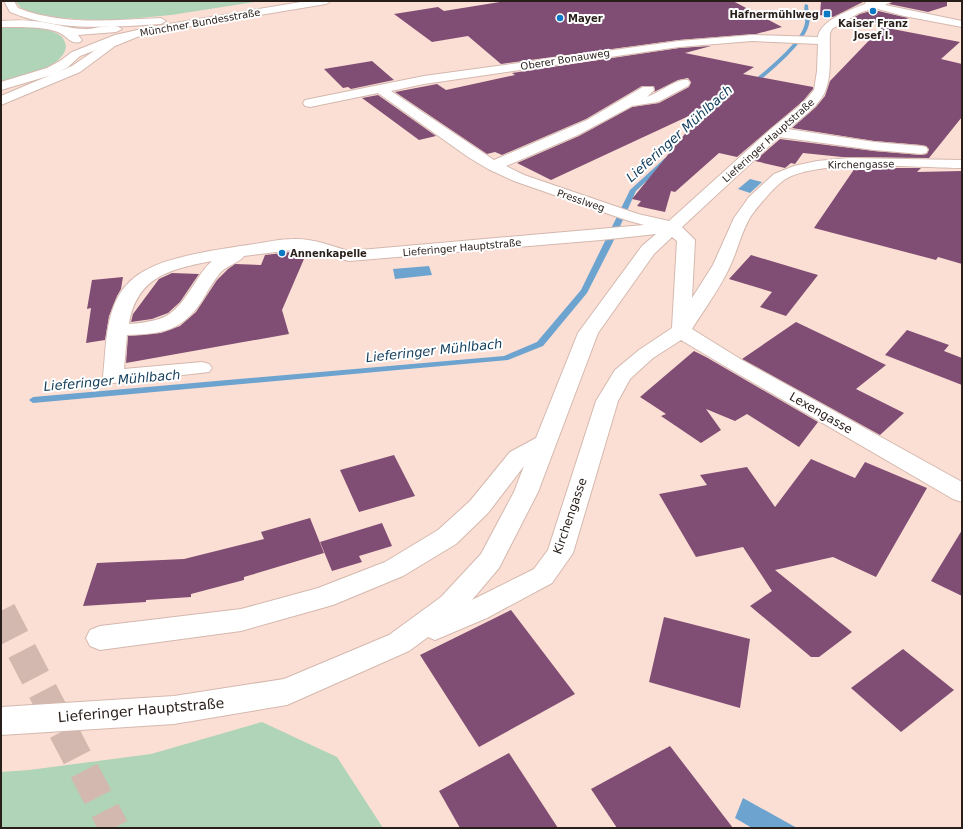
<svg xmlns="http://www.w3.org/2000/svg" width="963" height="829" font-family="'DejaVu Sans',sans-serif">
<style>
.green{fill:#afd4b8}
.water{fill:#6da3cf}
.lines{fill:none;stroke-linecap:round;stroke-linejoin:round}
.stream{fill:#6da3cf;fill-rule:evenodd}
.building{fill:#804e74}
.highway-tunnel{stroke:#d2b8af;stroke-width:30;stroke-dasharray:30 15;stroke-linecap:butt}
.minor-casing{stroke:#d4b8ae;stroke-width:2}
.major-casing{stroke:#d4b8ae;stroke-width:2}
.highway-casing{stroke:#d4b8ae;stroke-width:2}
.minor{fill:#fff;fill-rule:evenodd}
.major{fill:#fff;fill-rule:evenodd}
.highway{fill:#fff;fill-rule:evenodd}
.poi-dot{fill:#0b79c4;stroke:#fff;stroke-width:1.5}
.labels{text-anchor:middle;stroke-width:4;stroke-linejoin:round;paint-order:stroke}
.far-poi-label{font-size:10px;font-weight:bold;fill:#281e1a;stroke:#fff;text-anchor:start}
.far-street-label{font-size:10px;fill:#281e1a;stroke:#fff}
.street-label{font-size:12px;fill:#281e1a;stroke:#fff}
.water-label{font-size:13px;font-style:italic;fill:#16405e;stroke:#fff}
.near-street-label{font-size:14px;fill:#281e1a;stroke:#fff}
</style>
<rect width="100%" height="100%" fill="#fcdfd4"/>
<g class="green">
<polygon points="15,1 261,1 171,15 106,21 62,18 34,13 21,8"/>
<path d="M 1,27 C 17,27 49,26 61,36 C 64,39 66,44 66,47 C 63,68 19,79 1,83 Z"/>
<polygon points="262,722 337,757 383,828 1,828 1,772 29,770 151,754"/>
</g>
<g class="water">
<polygon points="750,179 762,182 750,193 738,189"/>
<polygon points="429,266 432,275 395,279 393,269"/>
<polygon points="743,798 797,828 752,828 735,818"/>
</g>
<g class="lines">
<g class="stream">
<path d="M 805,4 L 808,5 C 808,11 811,18 809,24 C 805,44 769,73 753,86 L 749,86 L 749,84 C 764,72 802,42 805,23 C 806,16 803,10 805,4 Z"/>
<polygon points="665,158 670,159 636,191 612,244 587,293 543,346 508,360 33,403 29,400 33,397 504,356 537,342 581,290 630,190"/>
</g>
</g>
<g class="building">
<polygon points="506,1 733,1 782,27 756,34 679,40 501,64 468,36 432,42 394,14 438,7 444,11"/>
<polygon points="821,1 865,1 833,17 820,15"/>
<polygon points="893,1 947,1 947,6 928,12 889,4"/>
<polygon points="874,10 904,17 909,18 888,25 851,19 860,14"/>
<polygon points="882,27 960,42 941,59 962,64 962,117 929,158 842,157 803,153 795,164 791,163 785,168 755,161 780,139 874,151 921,155 927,154 929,149 926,146 921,145 874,141 792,128 816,107 825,96 830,81"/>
<polygon points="711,46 685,53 754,67 743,74 813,87 813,89 803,101 737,157 719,153 675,192 671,191 665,212 637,206 641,201 632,199 706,108 551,180 517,163 579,136 632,107 659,103 689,87 691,82 688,78 678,80 654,92 655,90 654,86 642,86 586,119 502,155 495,152 487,154 395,92 437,84 446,90 515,75 512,73 679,48"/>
<polygon points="372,61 394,80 351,89 348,87 343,88 324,69"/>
<polygon points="378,95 436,136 419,140 362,98"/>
<polygon points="855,168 921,168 917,172 962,171 962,264 938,257 936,260 814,228"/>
<polygon points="300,251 298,258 304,259 282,310 289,334 126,363 128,336 161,333 180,326 196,312 217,280 228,269 235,264 261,265 265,255"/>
<polygon points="751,255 818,275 786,316 760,307 772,292 729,279"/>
<polygon points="172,273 199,274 180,302 168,313 152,319 131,322 133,314 159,279"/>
<polygon points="123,277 121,289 117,296 109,316 105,340 86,343 91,308 87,309 92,280"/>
<polygon points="796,322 886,365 856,389 904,413 880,435 742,359"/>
<polygon points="907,330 949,345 944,351 962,358 962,385 885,355"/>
<polygon points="694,351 706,357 818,422 799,447 747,414 735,421 706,409 721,430 701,443 661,416 666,414 640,397"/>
<polygon points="394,455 415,496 359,512 340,470"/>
<polygon points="811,459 855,478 865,462 927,488 876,577 833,557 775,570 852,632 819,657 811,657 750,606 772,591 743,547 696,557 659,494 707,485 700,475 747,467 775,507"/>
<polygon points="310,518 324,553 244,577 244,580 191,594 191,597 146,600 146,602 83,606 97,563 184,559 264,539 261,532"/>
<polygon points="382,523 392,546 359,556 362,562 332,571 320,542"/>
<polygon points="962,530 962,596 931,581"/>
<polygon points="511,610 575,694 479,747 420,655"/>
<polygon points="664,617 750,639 740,708 649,682"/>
<polygon points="903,649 954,690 901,732 851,688"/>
<polygon points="670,746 733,828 617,828 591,789"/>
<polygon points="509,753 558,828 460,828 439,791"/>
</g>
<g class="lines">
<polyline class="highway-tunnel" points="1,611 114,828"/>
<defs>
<path id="minor" d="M 870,1 L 892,1 L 885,5 L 962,21 L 962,27 L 904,16 L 874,8 L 859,13 L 832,29 L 830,33 C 829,51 832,72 826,89 C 821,105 800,119 788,129 L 874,142 L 921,146 L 926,147 L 928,150 L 926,153 L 921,154 L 874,150 L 779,137 L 682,227 L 695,240 L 692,298 L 713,265 L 734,218 L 749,197 L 774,174 L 794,166 L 817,161 L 849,158 L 962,160 L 962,168 C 921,168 817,158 784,180 C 772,189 760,204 751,216 C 742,230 738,249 731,264 C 721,287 705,308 692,329 L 742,360 L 962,482 L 962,502 L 953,499 L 728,368 L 681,340 L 653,358 L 630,379 L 618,401 L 573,553 L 552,583 L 487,618 L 435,640 L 428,637 L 409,651 L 287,705 L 174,724 L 1,735 L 1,707 L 174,696 L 284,679 L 389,635 L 441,597 L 481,554 L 514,492 L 524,466 L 488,513 L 456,544 L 403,576 L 333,605 L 241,631 L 100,650 L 90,646 L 86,638 L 90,630 L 100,626 L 241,609 L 318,588 L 385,562 L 438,530 L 470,501 L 510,452 L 536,438 L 578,333 L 642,246 L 656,234 L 601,240 L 349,261 L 316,252 L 300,249 L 244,256 C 239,263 228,265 221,272 C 213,281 208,291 202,301 C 182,331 162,334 127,335 L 124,369 L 202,362 L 209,364 L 212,368 L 209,372 L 113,383 L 106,382 L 103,377 C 106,351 105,321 118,297 C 124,286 134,276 146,270 C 173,255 223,249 254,244 C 267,242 280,239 293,239 C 312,238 332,246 349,251 L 644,225 L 626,220 L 514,181 L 488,169 L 468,157 L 378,93 L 310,107 L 305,106 L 303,103 L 305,100 L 424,76 L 679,41 L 752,35 L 818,37 C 819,21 852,9 865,4 L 866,2 ZM 752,41 L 818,44 L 817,71 L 814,90 L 804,102 L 771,129 L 669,221 L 638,214 L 524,175 L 506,166 L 578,135 L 632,106 L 658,102 L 688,86 L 690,83 L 688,80 C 677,78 659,93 647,97 L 654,90 L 653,87 L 643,87 L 587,120 L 494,160 L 391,91 L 424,84 L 679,47 ZM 672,237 L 677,241 L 672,328 L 639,350 L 615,370 L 596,401 L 548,550 L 534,569 L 472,600 L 499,568 L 538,492 L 598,333 L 654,254 ZM 212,261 C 205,267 200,275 195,283 C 174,315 168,321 129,324 C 137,276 171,269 212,261 Z"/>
<g id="major">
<polygon points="307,1 331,1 326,4 151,33 122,40 80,56 68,67 55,74 1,90 1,82 47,68 60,61 72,52 115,35 151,27"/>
<path d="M 1,21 C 15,20 28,20 42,22 C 57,24 70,29 85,29 C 94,29 116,22 122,29 L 116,32 L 78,35 L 82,40 L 80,42 C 71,45 66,35 58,32 C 41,26 19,27 1,27 Z"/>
</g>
<g id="highway">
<path d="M 4,1 L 14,1 L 18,8 C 63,26 114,20 161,18 L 166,21 L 161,24 C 110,27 58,32 10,12 Z"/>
<polygon points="138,30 142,31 144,33 142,35 115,46 80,72 1,105 1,96 72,66 107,42"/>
</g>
</defs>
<use href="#minor" class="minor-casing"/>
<use href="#major" class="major-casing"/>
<use href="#highway" class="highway-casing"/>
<use href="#minor" class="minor"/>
<use href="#major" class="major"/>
<use href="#highway" class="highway"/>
</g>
<g class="poi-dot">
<circle cx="873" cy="11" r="4"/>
<rect x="823" y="10" width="8" height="8" rx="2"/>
<circle cx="560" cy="18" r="4"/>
<circle cx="282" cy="253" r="4"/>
</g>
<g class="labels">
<g class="far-poi-label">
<text x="819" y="18" text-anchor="end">Hafnermühlweg</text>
<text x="568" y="22">Mayer</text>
<text x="873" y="27" text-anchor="middle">Kaiser Franz<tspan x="873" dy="12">Josef I.</tspan></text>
<text x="290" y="257">Annenkapelle</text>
</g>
<g class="far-street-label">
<text transform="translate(200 22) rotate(-10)" y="4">Münchner Bundesstraße</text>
<text transform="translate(565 59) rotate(-9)" y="4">Oberer Bonauweg</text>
<text transform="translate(768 140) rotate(-42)" y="4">Lieferinger Hauptstraße</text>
<text transform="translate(861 164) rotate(-1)" y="4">Kirchengasse</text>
<text transform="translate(581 200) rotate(19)" y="4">Presslweg</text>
<text transform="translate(462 247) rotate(-5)" y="4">Lieferinger Hauptstraße</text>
</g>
<g class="street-label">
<text transform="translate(821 413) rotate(30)" y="4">Lexengasse</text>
<text transform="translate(570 516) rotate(-71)" y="4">Kirchengasse</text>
</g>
<g class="water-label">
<text transform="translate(679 133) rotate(-42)" y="5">Lieferinger Mühlbach</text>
<text transform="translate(434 350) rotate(-6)" y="5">Lieferinger Mühlbach</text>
<text transform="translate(112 380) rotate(-5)" y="5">Lieferinger Mühlbach</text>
</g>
<g class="near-street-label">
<text transform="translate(141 710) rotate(-5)" y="5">Lieferinger Hauptstraße</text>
</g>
</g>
<rect width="963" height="829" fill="none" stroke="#281e1a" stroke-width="4"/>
</svg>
